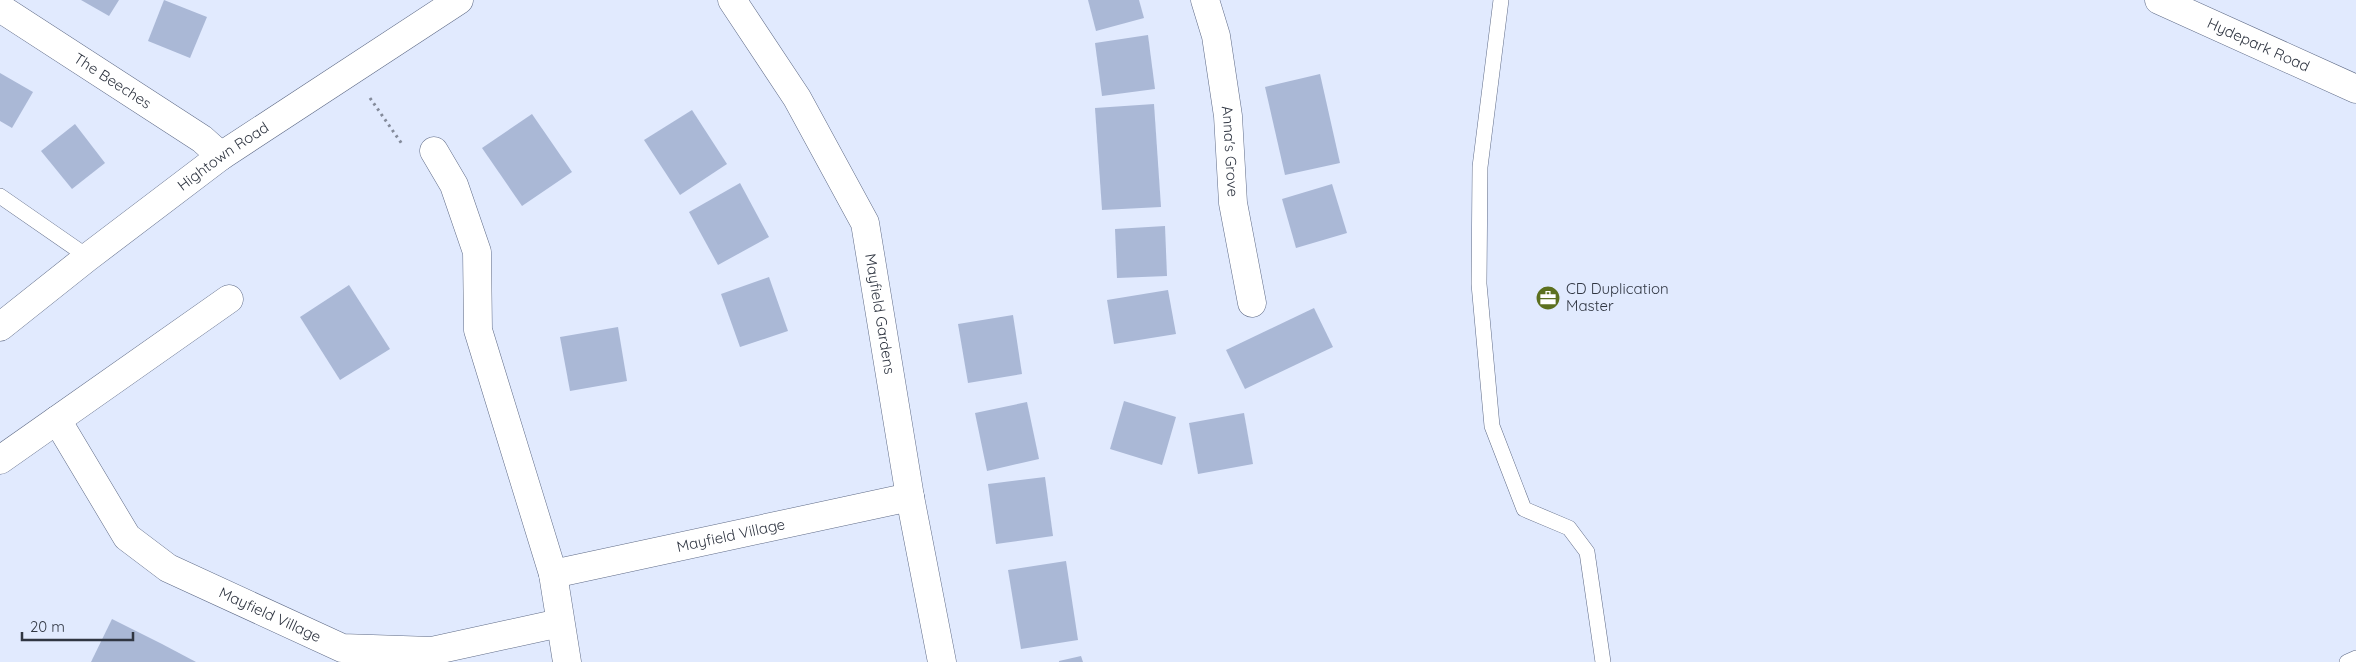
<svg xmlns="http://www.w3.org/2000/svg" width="2356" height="662" font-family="Quicksand,sans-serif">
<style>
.building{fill:#aab8d6}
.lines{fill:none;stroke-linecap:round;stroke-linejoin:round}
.service-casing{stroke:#5f6b87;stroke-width:16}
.minor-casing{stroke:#5f6b87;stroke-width:29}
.secondary-casing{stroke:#5f6b87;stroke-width:29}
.path{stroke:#848b9b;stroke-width:3;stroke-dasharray:2.5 4;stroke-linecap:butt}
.service{stroke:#fff;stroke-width:15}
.minor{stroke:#fff;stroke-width:28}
.secondary{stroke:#fff;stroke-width:28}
.labels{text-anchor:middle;stroke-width:4;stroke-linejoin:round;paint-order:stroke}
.street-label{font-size:15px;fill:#303642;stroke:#e1eafe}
.poi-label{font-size:15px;fill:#303642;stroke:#e1eafe;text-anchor:start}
</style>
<rect width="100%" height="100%" fill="#e1eafe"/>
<g class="building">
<polygon points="81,0 119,0 109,16"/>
<polygon points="164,0 207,17 190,58 148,41"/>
<polygon points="1088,0 1139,0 1144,18 1096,31"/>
<polygon points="1148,35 1155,89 1102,96 1095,43"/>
<polygon points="0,73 33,92 12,128 0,121"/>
<polygon points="1320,74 1340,163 1285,175 1265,87"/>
<polygon points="1154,104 1161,207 1102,210 1095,108"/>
<polygon points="692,110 727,164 680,195 644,140"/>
<polygon points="532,114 572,172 522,206 482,148"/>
<polygon points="75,124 105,163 72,189 41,151"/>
<polygon points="740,183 769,237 718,265 689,212"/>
<polygon points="1332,184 1347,233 1296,248 1282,199"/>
<polygon points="1165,226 1167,276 1117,278 1115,229"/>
<polygon points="769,277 788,331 740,347 721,294"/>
<polygon points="349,285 390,349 340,380 300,317"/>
<polygon points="1168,290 1176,334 1114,344 1107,300"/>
<polygon points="1314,308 1333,347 1245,389 1226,350"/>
<polygon points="1013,315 1022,374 968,383 958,324"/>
<polygon points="618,327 627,381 570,391 560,337"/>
<polygon points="1124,401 1176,417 1162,465 1110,449"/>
<polygon points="1027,402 1039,459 987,471 975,413"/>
<polygon points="1244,413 1253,464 1198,474 1189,423"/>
<polygon points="1045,477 1053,536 996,544 988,484"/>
<polygon points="1066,561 1078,640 1021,649 1008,570"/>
<polygon points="112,619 162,644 196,662 91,662"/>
<polygon points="1081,656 1083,662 1059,662 1059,661"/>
</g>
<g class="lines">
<defs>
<g id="service">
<polyline points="1501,0 1480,167 1479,284 1492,426 1524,509 1569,528 1587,552 1603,662"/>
<polyline points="0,196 88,257"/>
<polyline points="2347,662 2356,658"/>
</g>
<g id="minor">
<path id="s1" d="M 732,0 L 797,98 L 865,223 L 910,497 L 942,662"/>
<path id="s2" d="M 1205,0 L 1216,36 L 1228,116 L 1233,203 L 1252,303"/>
<path id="s3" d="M 2159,0 L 2356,89"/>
<path id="s4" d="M 0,8 L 202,139 L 221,156"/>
<polyline points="434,151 454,185 477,252 478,330 553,574 567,662"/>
<path id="s5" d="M 57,420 L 127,537 L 168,568 L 342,648 L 432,651 L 560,623"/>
<polyline points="0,460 229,299"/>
<path id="s6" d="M 553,574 L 910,497"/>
</g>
<g id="secondary">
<path id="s7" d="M 0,327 L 88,257 L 221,156 L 459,0"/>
</g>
</defs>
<use href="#service" class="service-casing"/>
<use href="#minor" class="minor-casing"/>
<use href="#secondary" class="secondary-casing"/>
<polyline class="path" points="370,98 402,144"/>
<use href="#service" class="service"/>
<use href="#minor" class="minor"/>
<use href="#secondary" class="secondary"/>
</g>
<defs>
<symbol id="office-disc" viewBox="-11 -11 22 22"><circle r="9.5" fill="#5c701f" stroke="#e1eafe"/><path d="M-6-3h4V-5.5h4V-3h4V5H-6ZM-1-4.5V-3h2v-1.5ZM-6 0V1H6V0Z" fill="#fff"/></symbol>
</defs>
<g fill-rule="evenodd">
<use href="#office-disc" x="1534" y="284" width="28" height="28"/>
</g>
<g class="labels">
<g class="street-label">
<text dy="5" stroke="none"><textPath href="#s3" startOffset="109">Hydepark Road</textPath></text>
<text dy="5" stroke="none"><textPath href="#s4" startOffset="134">The Beeches</textPath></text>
<text dy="5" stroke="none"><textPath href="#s2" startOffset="154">Anna's Grove</textPath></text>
<text dy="5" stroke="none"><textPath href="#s7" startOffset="281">Hightown Road</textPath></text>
<text dy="5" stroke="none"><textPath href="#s1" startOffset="352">Mayfield Gardens</textPath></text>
<text dy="5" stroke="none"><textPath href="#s6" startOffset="182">Mayfield Village</textPath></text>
<text dy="5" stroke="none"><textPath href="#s5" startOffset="300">Mayfield Village</textPath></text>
</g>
<g class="poi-label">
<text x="1566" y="294">CD Duplication<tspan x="1566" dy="17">Master</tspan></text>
</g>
</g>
<path d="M22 632v8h111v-8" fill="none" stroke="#303642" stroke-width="2.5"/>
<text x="30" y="632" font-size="15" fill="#303642" stroke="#e1eafe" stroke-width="4" paint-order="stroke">20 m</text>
</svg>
